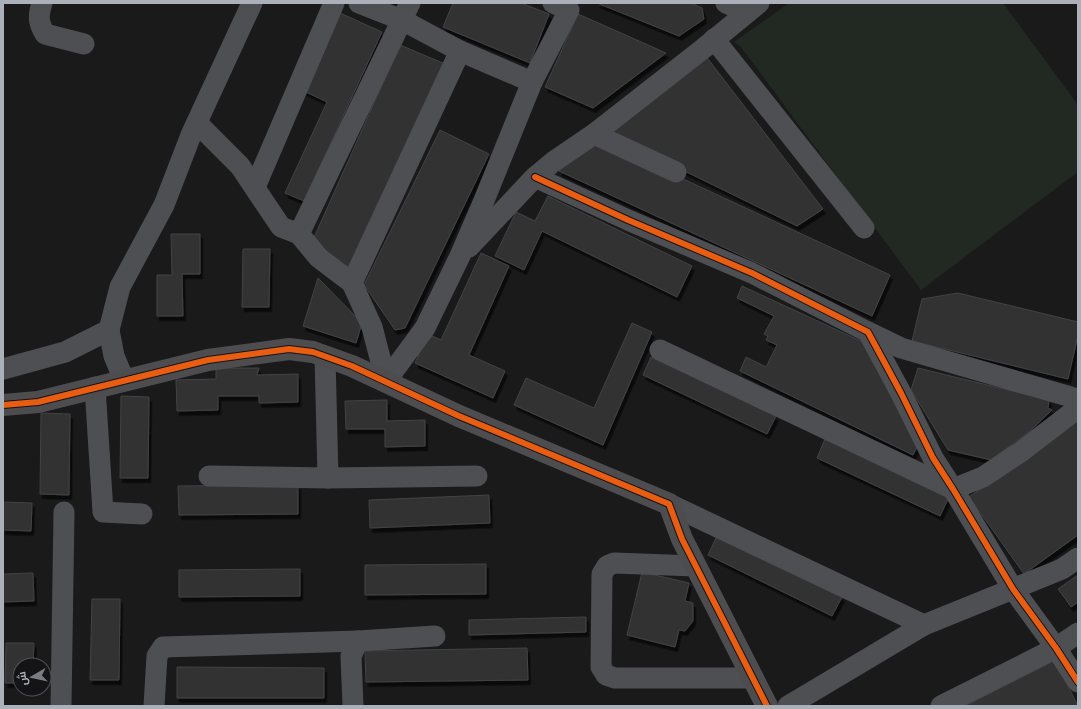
<svg xmlns="http://www.w3.org/2000/svg" width="1081" height="709" font-family="Arial,Cairo,sans-serif">
<style>
.grass{fill:#222923}
.building{fill:#323232;stroke:#424346;filter:url(#shadow)}
.lines{fill:none;stroke-linecap:round;stroke-linejoin:round}
.street{stroke:#4e4f52;stroke-width:21}
.secondary{stroke:#4d4d50;stroke-width:22}
.cycleway-casing{stroke:#141416;stroke-width:8}
.cycleway{stroke:#e95d12;stroke-width:6}
</style>
<defs>
<filter id="shadow"><feDropShadow dx="2.5" dy="4.5" stdDeviation="0" flood-color="#0009"/></filter>
</defs>
<rect width="100%" height="100%" fill="#1a1a1a"/>
<polygon class="grass" points="789,3 1003,3 1078,105 1078,172 921,290 741,47 734,42"/>
<g class="building">
<polygon points="453,3 521,3 549,14 530,63 443,27"/>
<polygon points="597,3 691,3 702,8 704,19 679,36"/>
<polygon points="340,13 382,32 304,201 285,193 327,102 304,91"/>
<polygon points="578,14 666,53 593,108 545,87"/>
<polygon points="400,45 445,64 349,271 312,242"/>
<polygon points="705,55 823,209 797,226 615,137 608,127"/>
<polygon points="440,130 489,154 405,328 395,330 364,285"/>
<polygon points="597,139 890,275 872,316 559,171"/>
<polygon points="548,196 692,266 677,297 542,231 524,270 495,256 516,212 535,221"/>
<polygon points="171,234 200,234 200,274 182,274 183,316 157,316 157,275 172,275"/>
<polygon points="243,249 270,249 269,307 242,307"/>
<polygon points="481,253 509,266 469,355 505,371 493,398 415,363 428,334 441,340"/>
<polygon points="318,278 362,323 356,343 303,326"/>
<polygon points="742,286 863,342 917,447 913,455 740,371 746,357 766,367 777,345 766,340 768,336 764,334 774,316 737,298"/>
<polygon points="958,293 1078,322 1078,335 1068,379 912,341 922,299"/>
<polygon points="632,323 652,332 603,445 514,405 526,378 594,408"/>
<polygon points="651,357 776,416 767,434 643,375"/>
<polygon points="216,368 259,368 257,375 298,374 298,402 259,403 259,396 218,396 218,410 177,411 176,380 216,379"/>
<polygon points="918,368 1049,400 1048,408 1052,410 1030,431 991,460 948,450 911,390"/>
<polygon points="121,396 149,397 148,478 120,478"/>
<polygon points="387,400 387,421 425,420 425,446 385,447 385,429 346,429 345,401"/>
<polygon points="41,413 70,414 69,495 40,494"/>
<polygon points="1078,419 1078,535 1024,574 969,497"/>
<polygon points="825,439 949,497 940,516 817,458"/>
<polygon points="298,485 298,514 179,515 178,486"/>
<polygon points="489,495 490,523 370,528 369,500"/>
<polygon points="3,502 32,503 31,531 3,530"/>
<polygon points="717,536 842,597 832,616 708,555"/>
<polygon points="486,564 486,594 365,595 365,565"/>
<polygon points="300,569 300,596 179,597 179,570"/>
<polygon points="642,572 689,583 685,601 693,603 693,621 685,631 679,630 675,647 627,635"/>
<polygon points="33,573 34,601 3,602 3,574"/>
<polygon points="1078,575 1078,602 1071,607 1058,589"/>
<polygon points="92,599 120,599 119,680 90,680"/>
<polygon points="586,617 586,632 469,635 469,620"/>
<polygon points="6,643 34,643 33,665 20,665 20,683 5,683"/>
<polygon points="527,648 528,680 366,682 365,651"/>
<polygon points="1055,660 1078,706 965,706"/>
<polygon points="177,667 324,668 324,698 177,698"/>
</g>
<g class="lines">
<g class="street">
<path d="M 42,3 C 38,16 38,22 45,34 L 84,44"/>
<polyline points="359,3 402,20 460,51 532,82"/>
<polyline points="726,3 747,12"/>
<polyline points="714,39 864,228"/>
<polyline points="197,123 240,166 281,227 299,234 319,258 352,283 372,327 386,381"/>
<polyline points="594,134 676,172"/>
<polyline points="535,177 628,220 752,273 868,332 901,393 933,458 953,489 1013,589 1056,648 1078,682"/>
<polyline points="255,187 334,3"/>
<polyline points="299,234 410,3"/>
<polyline points="469,247 535,177 553,162 594,134 704,48 759,3"/>
<polyline points="352,283 460,51"/>
<polyline points="868,332 901,348 1078,399"/>
<polyline points="660,350 953,489 983,477 1022,451 1078,408"/>
<polyline points="3,369 65,352 109,330"/>
<polyline points="124,380 114,356 109,330 120,287 164,205 191,135 252,3"/>
<polyline points="386,381 425,328 460,256 483,203 532,82 569,10 553,3"/>
<polyline points="95,387 103,512 142,514"/>
<polyline points="209,476 328,478 325,356"/>
<polyline points="328,478 477,476"/>
<polyline points="669,504 924,625"/>
<polyline points="695,566 614,563 607,566 602,574 601,667 606,675 615,678 753,678"/>
<polyline points="61,706 64,512"/>
<polyline points="154,706 157,656 163,647 358,641"/>
<polyline points="353,706 351,656 358,641 435,636"/>
<polyline points="788,706 924,625 1062,569 1078,558"/>
<polyline points="941,706 1056,648 1078,633"/>
</g>
<polyline class="secondary" points="3,405 38,402 208,360 289,349 313,352 352,366 459,416 669,504 682,539 767,706"/>
<defs>
<g id="cycleway">
<polyline points="535,177 628,220 752,273 868,332 901,393 933,458 953,489 1013,589 1056,648 1078,682"/>
<polyline points="3,405 38,402 208,360 289,349 313,352 352,366 459,416 669,504 682,539 767,706"/>
</g>
</defs>
<use href="#cycleway" class="cycleway-casing"/>
<use href="#cycleway" class="cycleway"/>
</g>
<rect width="1081" height="709" fill="none" stroke="#acb0b9" stroke-width="8"/>
<g transform="translate(32 677) rotate(261)"><circle r="19" fill="#141416" stroke="#515257"/>
<path d="M0-3L7 15L0 10L-7 15Z" fill="#797c81"/>
<text y="-6" font-size="11" font-weight="bold" text-anchor="middle" fill="#acb0b9">ش</text>
</g>
</svg>
